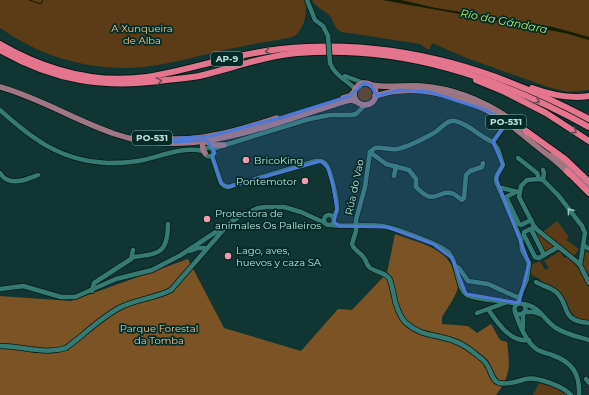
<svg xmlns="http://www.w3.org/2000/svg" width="589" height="395" font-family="Montserrat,sans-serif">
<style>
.green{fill:#5c3c17}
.forest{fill:#7c5324}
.water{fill:#141f00}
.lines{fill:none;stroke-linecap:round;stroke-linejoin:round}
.stream{stroke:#141f00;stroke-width:1}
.minor-casing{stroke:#051b18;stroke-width:6}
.major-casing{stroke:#051b18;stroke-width:7}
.highway-casing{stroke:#051b18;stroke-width:8}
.minor{stroke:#357b74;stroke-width:4.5}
.major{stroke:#9f7784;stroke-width:5.5}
.highway{stroke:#e5748e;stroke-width:6}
.minor-bridge-casing{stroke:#051b18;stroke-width:6;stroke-linecap:butt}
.minor-bridge{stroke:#357b74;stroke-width:4.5}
.oneway{stroke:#694c56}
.oneway2{stroke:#9cc7c1}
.marked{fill:#4d7ad9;fill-opacity:0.2;stroke:#4d7ad9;stroke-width:3;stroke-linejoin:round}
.poi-dot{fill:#f39aac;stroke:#042b28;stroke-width:1.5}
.labels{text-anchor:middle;stroke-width:3.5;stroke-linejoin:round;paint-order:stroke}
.shield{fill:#042b28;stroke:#86aaa5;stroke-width:1}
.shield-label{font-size:9px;font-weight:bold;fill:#bee0db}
.park-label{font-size:10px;fill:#ffc489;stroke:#042b28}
.poi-label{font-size:10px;fill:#bee0db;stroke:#042b28;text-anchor:start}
.street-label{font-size:10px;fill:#bee0db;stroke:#042b28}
.water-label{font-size:11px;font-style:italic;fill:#baeb67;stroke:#042b28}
</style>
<rect width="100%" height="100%" fill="#103532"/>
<g class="green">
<path d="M 0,0 L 305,0 C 308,11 304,33 292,37 C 271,42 250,44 229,49 C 201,55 173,64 143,67 C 104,71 58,62 23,42 C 15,38 8,33 0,28 Z"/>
<path d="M 312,0 L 589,0 L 589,90 L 568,92 L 548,87 L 469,59 L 432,43 L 429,50 L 420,44 L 342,32 C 334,30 334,20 329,15 C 323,9 315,7 312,0 Z"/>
<circle cx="365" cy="94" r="7"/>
<polygon points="557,221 569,237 566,240 579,249 574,256 543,232"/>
<polygon points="535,230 554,246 555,248 546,252 544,251 533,231"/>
<polygon points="585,250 589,253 589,278 582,264"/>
<path d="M 560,251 L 564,258 L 567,257 L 576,265 L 589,287 L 589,320 C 568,319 572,309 563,296 C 557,288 550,286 542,282 L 540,279 L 530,274 L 531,265 L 540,261 L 545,270 L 549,268 L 544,261 Z"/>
<polygon points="539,383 556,388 568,395 533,395"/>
</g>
<path class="forest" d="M 395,234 C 418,243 449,247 455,275 C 456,279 458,284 458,287 C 457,295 446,310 442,317 L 442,324 L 468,326 L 477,333 L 491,324 L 500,340 L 507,342 C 510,366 511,375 496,395 L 0,395 L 0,296 L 71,301 L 188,259 L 224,328 L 301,351 L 338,309 L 352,310 L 387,273 Z"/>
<polygon class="water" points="382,0 401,0 436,8 553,27 589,37 589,40 565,33"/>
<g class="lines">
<polyline class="stream" points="29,0 41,4 43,0"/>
<defs>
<g id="minor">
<polyline points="307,0 315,20 323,26 328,36"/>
<path d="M 330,63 C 334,75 347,80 355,89"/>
<polyline points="345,76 364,83"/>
<path d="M 0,110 C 32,139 61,161 107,163 C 119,163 131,163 143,160 C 162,156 183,146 203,151"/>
<polyline points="493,142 498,149 503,165 497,175 496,181 521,240 522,250 529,263 527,279 519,298 519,303"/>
<circle cx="209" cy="152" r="4.5"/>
<polyline points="212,149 309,119 330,115 352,115 356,114 366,104"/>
<path d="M 370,152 L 365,187 L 356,220 L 356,231 L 352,244 C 354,251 361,252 364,258 C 367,261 366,265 370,268 C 376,272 384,272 389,278 C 392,283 392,289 394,296 C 395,304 400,317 406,323 C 422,337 437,334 454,341 C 465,344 474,353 482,359 C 491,365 490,380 499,383 C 509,385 518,381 526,379 C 537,376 564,387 571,395"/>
<path d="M 370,152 L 386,164 L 409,170 L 416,179 L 416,187 C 436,208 437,188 454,194 C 457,196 459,198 462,200 L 464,198 L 466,175 L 470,171 L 482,167 L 483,163"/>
<path d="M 370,152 L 375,148 C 383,147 389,150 397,149 C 407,147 425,138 434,133 C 440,129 448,119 455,121 C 469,124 480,137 493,142 L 507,122"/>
<path d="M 212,156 L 221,183 L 224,186 L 228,187 L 316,161 C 319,161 322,160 325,163 C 331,169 337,200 337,209 C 337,212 335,215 333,218"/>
<polyline points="518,158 537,173 539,179"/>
<polyline points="543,170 544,173 543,180"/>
<path d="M 0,173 C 2,176 5,179 8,180 C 17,184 30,178 38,175"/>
<polyline points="394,176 396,166"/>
<polyline points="502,188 518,192"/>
<polyline points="516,192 506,197 519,224 521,225 531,220"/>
<circle cx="329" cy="220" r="5"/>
<path d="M 330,225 C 347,227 365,224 382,226 C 396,228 436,243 447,251 C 460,263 455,290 469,296 C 482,301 503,300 517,304"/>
<polyline points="535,227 524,232 524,235 535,257 539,258 558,247"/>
<polyline points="531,229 544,255"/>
<polyline points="583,245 589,249"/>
<polyline points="190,251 198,248 205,248"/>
<path d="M 131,259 L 133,257 C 159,254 168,253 168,224"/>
<polyline points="580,265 585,233 582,226 558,195 543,180 539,179 527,180 521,186 519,197 535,228 576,261 580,265 589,283"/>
<polyline points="456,266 459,268 468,281 488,284 519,298"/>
<path d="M 536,282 C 542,286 550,287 556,292 C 571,305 559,321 589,323"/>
<polyline points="0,289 23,286 61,297 75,297 116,279 152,270 181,255 240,216 258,208 266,207 284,207 301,212 325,223"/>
<polyline points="92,291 94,283 131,259 133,250"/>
<path d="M 505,303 L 488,309 C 497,322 510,343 529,340"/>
<circle cx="520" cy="309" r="5.5"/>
<path d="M 523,304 C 542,307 542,319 556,328 C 565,334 579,337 589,340"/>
<path d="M 515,312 C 519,324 525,340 535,348 C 540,352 546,353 552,355 C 572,362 580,373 579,395"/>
<polyline points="524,312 534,312 542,315"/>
<polyline points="477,313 488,309"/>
<polyline points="523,328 523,313"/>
<path d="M 0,346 C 22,346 44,355 66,348 C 84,335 101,317 121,307 C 137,299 156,298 171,290 L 225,228"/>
<polyline points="586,379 589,383"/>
</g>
<g id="major">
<circle cx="365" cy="94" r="11"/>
<path d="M 371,85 C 388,88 404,85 421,86 C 462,89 499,108 530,134"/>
<path d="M 0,87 C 40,98 76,121 115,134 C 193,161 272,123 346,101 L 351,100 L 357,102"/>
<path d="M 375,96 C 383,94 391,91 399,91 C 432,87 481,103 508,123 C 517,130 525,137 534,144 C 546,154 559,162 569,174"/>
<polyline points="343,98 350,96 354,92"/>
<path d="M 146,138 C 163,139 180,140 196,138 C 224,135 251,126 277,118"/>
<polyline points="205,141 214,145 224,145"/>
<path d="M 205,153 C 202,150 202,147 203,143 L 206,141"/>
<polyline points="553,154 577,174 589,188"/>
</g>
<g id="highway">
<path d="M 0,44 C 45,70 95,84 147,77 C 179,72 209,62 240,56 C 262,51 284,48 307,47 C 408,42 501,72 589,119"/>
<path d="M 0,50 C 54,81 105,89 166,80 C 177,79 188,78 199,76 C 233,68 264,56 298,53 C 403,45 498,77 589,127"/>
<polyline points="476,80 505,92 546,113 589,141"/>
<path d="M 532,88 C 551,95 569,99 589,96"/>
<polyline points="526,131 565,159 589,182"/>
<polyline points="567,171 589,193"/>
</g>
</defs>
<use href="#minor" class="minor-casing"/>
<use href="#major" class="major-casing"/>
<use href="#highway" class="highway-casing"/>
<use href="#minor" class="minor"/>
<use href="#major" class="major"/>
<use href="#highway" class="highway"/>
<defs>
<polyline id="minor-bridge" points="328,36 330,63"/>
</defs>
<use href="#minor-bridge" class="minor-bridge-casing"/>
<use href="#minor-bridge" class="minor-bridge"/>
</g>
<defs><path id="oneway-chevron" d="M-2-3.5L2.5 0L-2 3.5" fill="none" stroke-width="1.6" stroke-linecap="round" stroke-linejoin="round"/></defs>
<g class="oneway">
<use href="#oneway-chevron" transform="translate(268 51) rotate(170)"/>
<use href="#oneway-chevron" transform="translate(159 81) rotate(-8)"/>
<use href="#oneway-chevron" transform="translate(537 101) rotate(24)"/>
<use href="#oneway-chevron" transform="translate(574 131) rotate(33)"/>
</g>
<use class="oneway2" href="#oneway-chevron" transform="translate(570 211) rotate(-128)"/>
<path class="marked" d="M 364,83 L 371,85 L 377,96 L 400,90 L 430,92 L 486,110 L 507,122 L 493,142 L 503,165 L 496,178 L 529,263 L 519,303 L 466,294 L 452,258 L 433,244 L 387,227 L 339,226 L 334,222 L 337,209 L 333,186 L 328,168 L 321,161 L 228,187 L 221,183 L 212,156 L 215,153 L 207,140 L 175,142 L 167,139 L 211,136 L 283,117 L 350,96 Z"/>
<g class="poi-dot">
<circle cx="246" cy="160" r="4"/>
<circle cx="305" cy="181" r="4"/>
<circle cx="207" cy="219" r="4"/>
<circle cx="228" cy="256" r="4"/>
</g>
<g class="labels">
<g class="shield">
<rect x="211" y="52" width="32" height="14" rx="3"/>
<rect x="486" y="115" width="40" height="14" rx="3"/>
<rect x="132" y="131" width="40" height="14" rx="3"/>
</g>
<g class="shield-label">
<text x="227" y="62">AP-9</text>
<text x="506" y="125">PO-531</text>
<text x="152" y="141">PO-531</text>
</g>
<g class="park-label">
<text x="142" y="32">A Xunqueira<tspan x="142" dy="12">de Alba</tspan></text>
<text x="159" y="332">Parque Forestal<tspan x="159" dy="12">da Tomba</tspan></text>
</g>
<g class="poi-label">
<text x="254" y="164">BricoKing</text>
<text x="297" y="185" text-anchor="end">Pontemotor</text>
<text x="215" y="217">Protectora de<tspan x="215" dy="12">animales Os Palleiros</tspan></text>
<text x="236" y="254">Lago, aves,<tspan x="236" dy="12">huevos y caza SA</tspan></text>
</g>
<g class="street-label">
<text transform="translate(354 187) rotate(-78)" y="4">Rúa do Vao</text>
</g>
<g class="water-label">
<text transform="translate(504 21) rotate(11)" y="4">Río da Gándara</text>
</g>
</g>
</svg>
